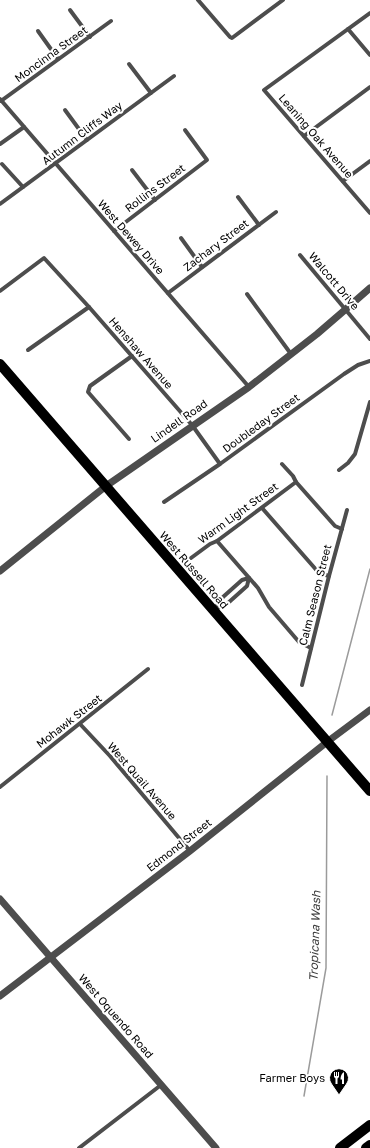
<svg xmlns="http://www.w3.org/2000/svg" width="370" height="1148" font-family="'Golos Text',sans-serif">
<style>
.lines{fill:none;stroke-linecap:round;stroke-linejoin:round}
.stream{stroke:#9b9b9b;stroke-width:1.5}
.minor{stroke:#4d4d4d;stroke-width:4}
.tertiary{stroke:#4d4d4d;stroke-width:7}
.primary{stroke:#000;stroke-width:10}
.labels{text-anchor:middle;stroke-width:4;stroke-linejoin:round;paint-order:stroke}
.street-label{font-size:11px;fill:#000;stroke:#fff}
.poi-label{font-size:11px;fill:#000;stroke:#fff;text-anchor:end}
.water-label{font-size:12px;font-style:italic;fill:#3c3c3c;stroke:#fff}
</style>
<rect width="100%" height="100%" fill="#fff"/>
<g class="lines">
<g class="stream">
<polyline points="332,715 370,569"/>
<polyline points="304,1096 326,968 327,776"/>
</g>
<g class="minor">
<polyline points="198,0 230,37 232,38 283,0"/>
<polyline points="70,10 90,37"/>
<polyline points="370,13 264,90 370,213"/>
<polyline points="348,29 370,55"/>
<polyline points="38,31 58,59"/>
<polyline points="129,64 151,93"/>
<polyline points="0,99 249,387"/>
<polyline points="1,101 111,21"/>
<polyline points="65,110 87,140"/>
<polyline points="304,136 370,87"/>
<polyline points="0,144 24,127"/>
<polyline points="2,164 23,187"/>
<polyline points="132,170 155,200"/>
<polyline points="343,181 370,161"/>
<polyline points="238,197 259,225"/>
<polyline points="0,204 174,76"/>
<polyline points="114,231 207,160 185,130"/>
<polyline points="181,238 202,267"/>
<polyline points="300,255 370,339"/>
<polyline points="0,291 44,258 89,307 192,425 220,464"/>
<polyline points="168,293 276,212"/>
<polyline points="247,294 291,354"/>
<polyline points="28,350 89,307"/>
<polyline points="129,439 88,392 90,386 132,356"/>
<polyline points="282,464 293,476 296,482 335,526 342,529"/>
<polyline points="339,470 348,463 355,454 370,402"/>
<polyline points="164,502 220,464 344,374 358,365 370,361"/>
<polyline points="262,508 319,573 329,576"/>
<polyline points="217,541 258,588 269,607 299,642 311,648"/>
<polyline points="191,558 210,544 217,541 296,482"/>
<polygon points="249,578 247,586 228,603 214,610 223,597 242,580"/>
<polyline points="302,685 329,576 347,510"/>
<polyline points="80,724 110,756 190,851"/>
<polyline points="0,787 148,669"/>
<polyline points="79,1148 161,1085"/>
</g>
<g class="tertiary">
<polyline points="0,571 106,486 249,387 317,334 346,309 370,288"/>
<polyline points="0,899 216,1148"/>
<polyline points="0,996 190,851 327,742 370,710"/>
</g>
<g class="primary">
<polyline points="0,364 370,791"/>
<polyline points="340,1148 370,1125"/>
<polyline points="366,1148 370,1145"/>
</g>
</g>
<defs>
<symbol id="restaurant-pin" viewBox="-11 -11 22 30"><path d="M0 17L-7.5 6A9.5 9.5 0 1 1 7.5 6Z" fill="#000" stroke="#fff"/><path d="M-5-6h1v4h1v-4h1v4h1v-4h1v5L-1.5 .5V6h-2V.5L-5-1ZM5-6V6H3V1.5H1.5Q1.5-4 5-6Z" fill="#fff"/></symbol>
</defs>
<g fill-rule="evenodd">
<use href="#restaurant-pin" x="328" y="1067" width="22" height="30"/>
</g>
<g class="labels">
<g class="street-label">
<text transform="translate(51 54) rotate(-36)" y="4">Moncinna Street</text>
<text transform="translate(82 133) rotate(-37)" y="4">Autumn Cliffs Way</text>
<text transform="translate(316 136) rotate(49)" y="4">Leaning Oak Avenue</text>
<text transform="translate(155 188) rotate(-37)" y="4">Rollins Street</text>
<text transform="translate(131 237) rotate(49)" y="4">West Dewey Drive</text>
<text transform="translate(216 245) rotate(-37)" y="4">Zachary Street</text>
<text transform="translate(334 281) rotate(50)" y="4">Walcott Drive</text>
<text transform="translate(141 353) rotate(49)" y="4">Henshaw Avenue</text>
<text transform="translate(179 421) rotate(-35)" y="4">Lindell Road</text>
<text transform="translate(261 423) rotate(-36)" y="4">Doubleday Street</text>
<text transform="translate(238 513) rotate(-36)" y="4">Warm Light Street</text>
<text transform="translate(194 570) rotate(49)" y="4">West Russell Road</text>
<text transform="translate(315 595) rotate(-76)" y="4">Calm Season Street</text>
<text transform="translate(69 721) rotate(-38)" y="4">Mohawk Street</text>
<text transform="translate(142 781) rotate(49)" y="4">West Quail Avenue</text>
<text transform="translate(179 845) rotate(-38)" y="4">Edmond Street</text>
<text transform="translate(116 1016) rotate(49)" y="4">West Oquendo Road</text>
</g>
<g class="poi-label">
<text x="325" y="1082">Farmer Boys</text>
</g>
<g class="water-label">
<text transform="translate(315 936) rotate(-88)" y="4">Tropicana Wash</text>
</g>
</g>
</svg>
